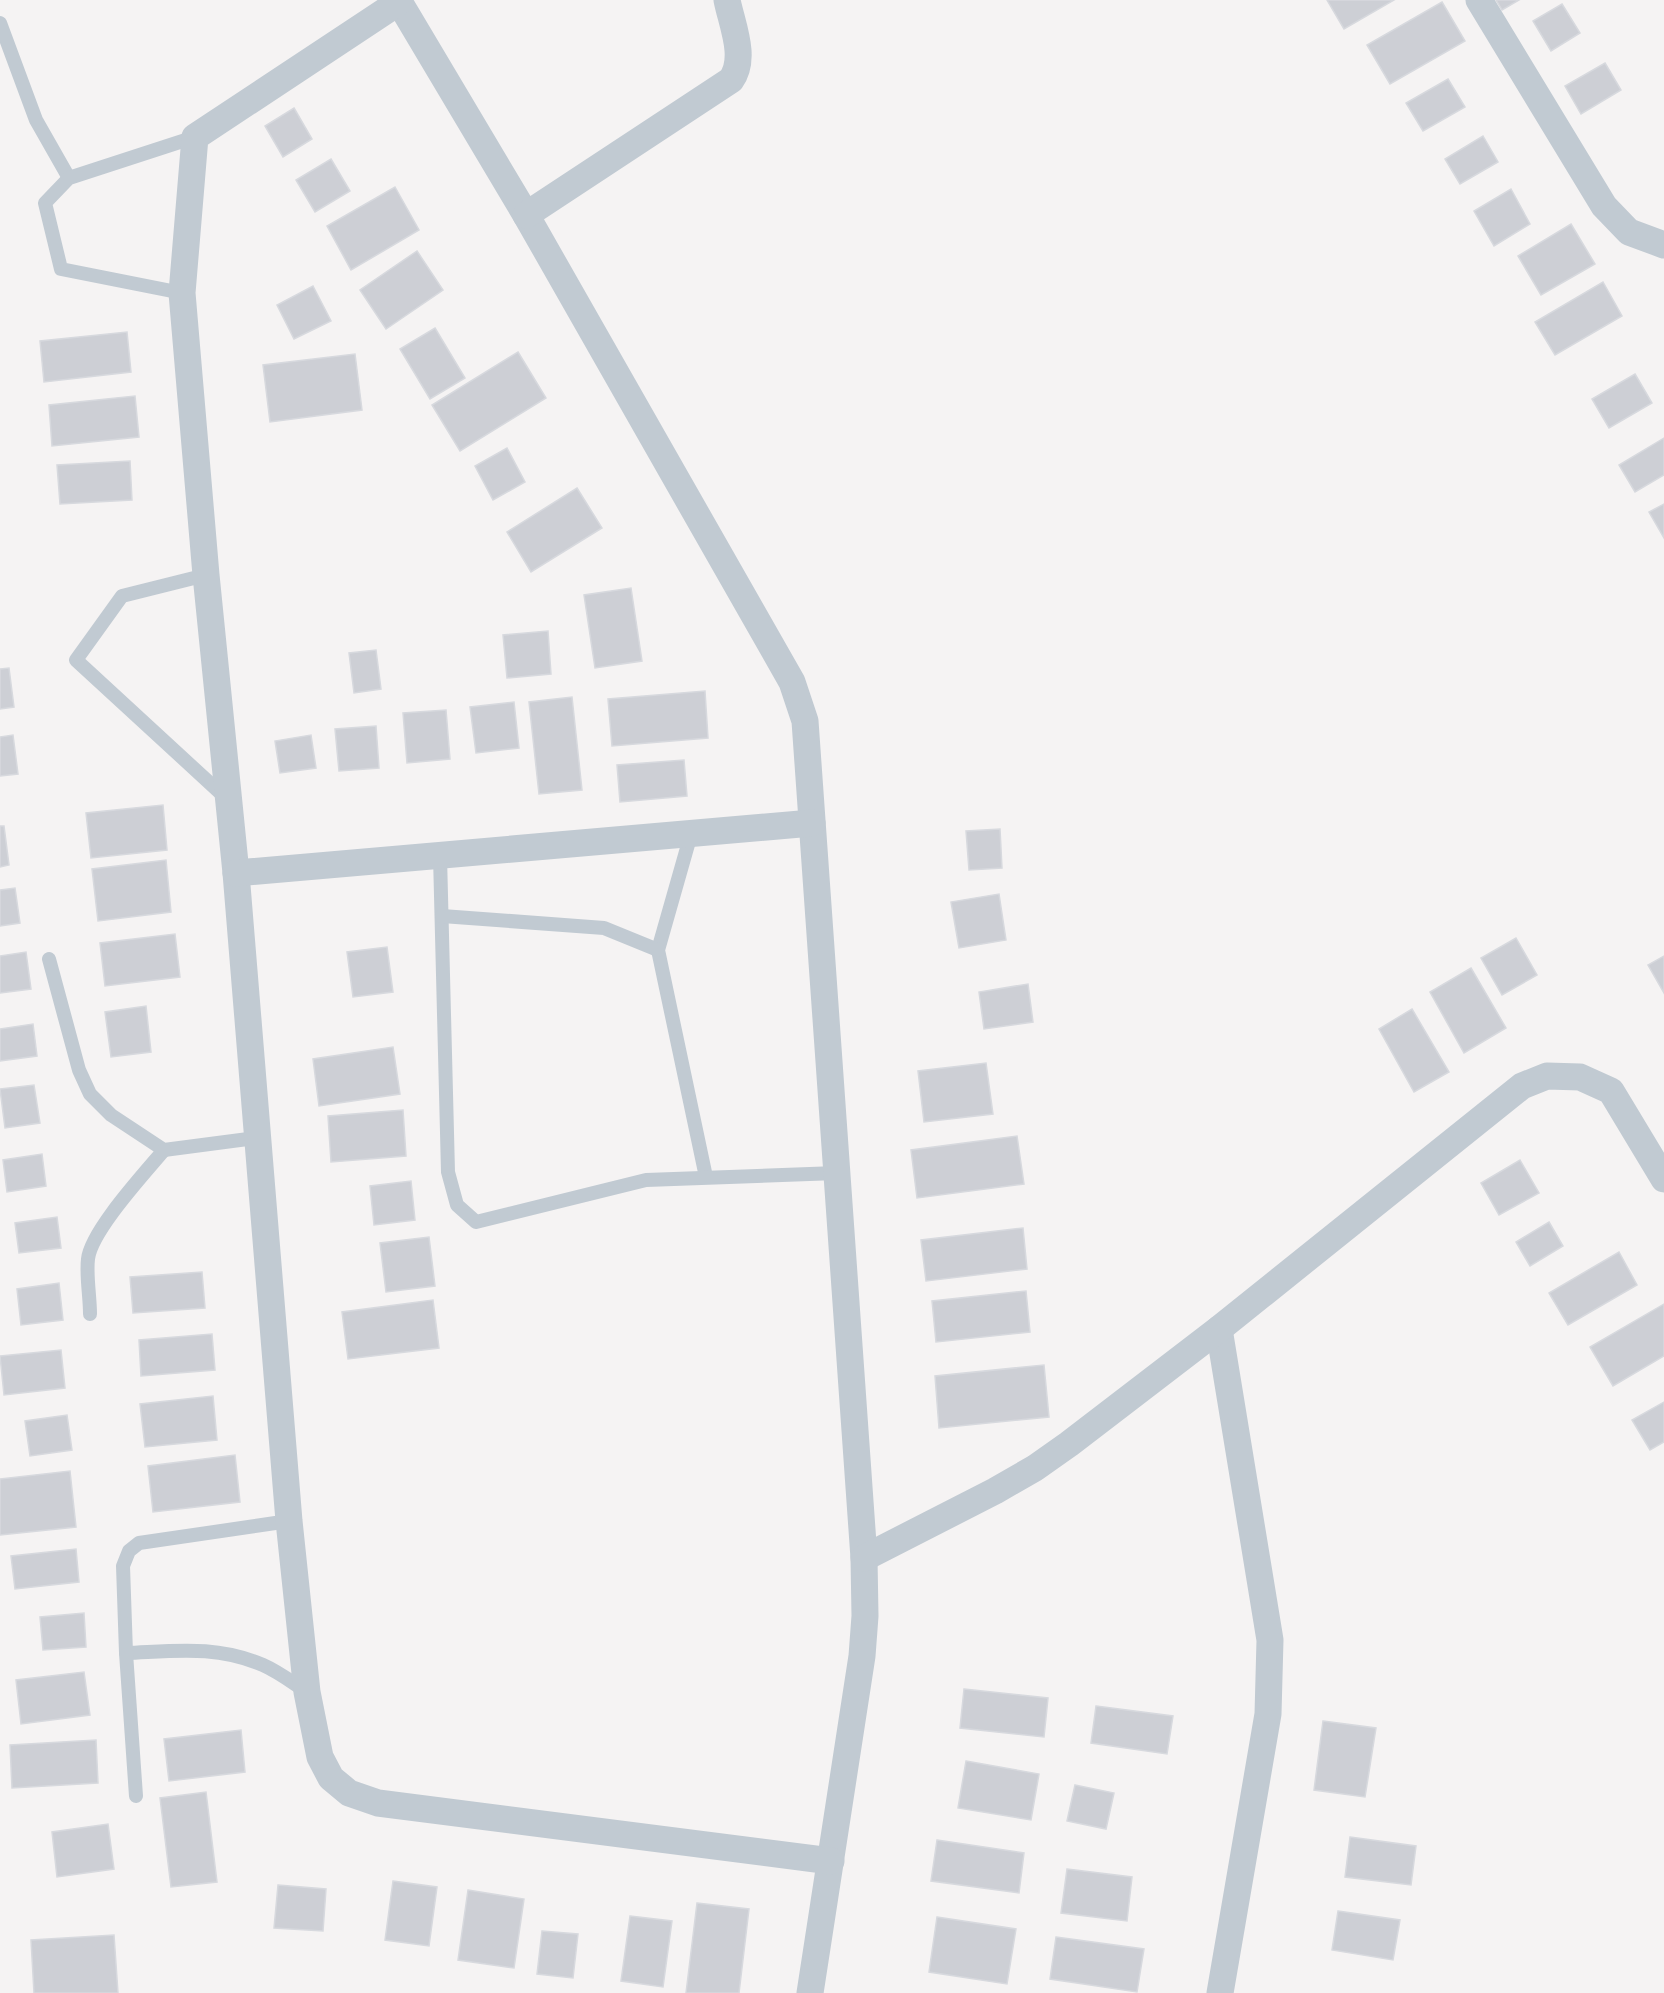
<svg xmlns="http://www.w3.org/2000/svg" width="1664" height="1993" font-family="Mulish,sans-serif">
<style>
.building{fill:#cdcfd5;stroke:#d7d9de;stroke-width:1.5}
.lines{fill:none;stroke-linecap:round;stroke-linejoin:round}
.service{stroke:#c1cad2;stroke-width:14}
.minor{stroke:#c1cad2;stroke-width:27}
</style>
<rect width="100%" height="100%" fill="#f5f3f3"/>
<g class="building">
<polygon points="1327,0 1394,0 1344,29"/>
<polygon points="1496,0 1519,0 1502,10"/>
<polygon points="1442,2 1465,41 1390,84 1367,45"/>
<polygon points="1562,4 1580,33 1551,51 1533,21"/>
<polygon points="1605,63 1621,90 1581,114 1565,86"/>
<polygon points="1448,79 1465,107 1423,131 1406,103"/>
<polygon points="294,108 312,139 283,157 265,126"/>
<polygon points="1483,136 1498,162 1460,184 1445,159"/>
<polygon points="331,159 350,191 315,212 296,180"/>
<polygon points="395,187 419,230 351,270 327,226"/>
<polygon points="1511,189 1530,224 1494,246 1474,211"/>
<polygon points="1571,224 1595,264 1541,295 1518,256"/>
<polygon points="417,251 443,290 386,329 360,290"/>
<polygon points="1603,282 1622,316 1555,355 1535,322"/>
<polygon points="313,286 331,321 294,339 277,305"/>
<polygon points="435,328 465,378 430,399 400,349"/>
<polygon points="127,332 131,372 44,382 40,341"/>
<polygon points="518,352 546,398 460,451 432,405"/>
<polygon points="355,354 362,410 270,422 263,365"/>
<polygon points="1635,374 1652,403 1609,428 1592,399"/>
<polygon points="135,396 139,437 52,446 49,405"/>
<polygon points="1664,438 1664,475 1635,492 1619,465"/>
<polygon points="507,448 525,482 493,500 475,466"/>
<polygon points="130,461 132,500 60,504 57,465"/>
<polygon points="577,488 602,528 531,572 507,532"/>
<polygon points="1664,504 1664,538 1649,512"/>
<polygon points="631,588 642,661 595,668 584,595"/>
<polygon points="548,631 551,674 507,678 503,635"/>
<polygon points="376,650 381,689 354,693 349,653"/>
<polygon points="9,668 14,707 0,709 0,669"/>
<polygon points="705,691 708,738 612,746 608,699"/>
<polygon points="572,697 582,790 539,794 529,702"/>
<polygon points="514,702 519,748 476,753 470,707"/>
<polygon points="446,710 450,759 407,763 403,713"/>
<polygon points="376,726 379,768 339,771 335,729"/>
<polygon points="13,735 18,774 0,776 0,737"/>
<polygon points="311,735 316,768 280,773 275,741"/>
<polygon points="684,760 687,796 620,802 617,765"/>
<polygon points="163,805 167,850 91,858 86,813"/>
<polygon points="0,826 4,826 9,865 0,867"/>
<polygon points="1000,829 1002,868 969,870 966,831"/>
<polygon points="166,860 171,912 98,921 92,869"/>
<polygon points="15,888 20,923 0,926 0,890"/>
<polygon points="999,894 1006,940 959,948 951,902"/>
<polygon points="175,934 180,977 105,986 100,943"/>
<polygon points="1516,938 1537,975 1502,995 1481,958"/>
<polygon points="387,947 393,992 353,997 347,952"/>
<polygon points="26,952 31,989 0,993 0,956"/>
<polygon points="1664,956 1664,993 1648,965"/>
<polygon points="1471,968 1506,1028 1464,1053 1430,992"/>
<polygon points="1028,984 1033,1022 984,1029 979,992"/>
<polygon points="146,1006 151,1052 111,1057 105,1012"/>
<polygon points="1412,1009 1449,1072 1414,1092 1379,1029"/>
<polygon points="33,1024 37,1056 0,1061 0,1029"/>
<polygon points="393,1047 400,1094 319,1106 313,1059"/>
<polygon points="986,1063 993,1114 924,1122 918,1071"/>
<polygon points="34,1085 40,1123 5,1128 0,1089"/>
<polygon points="403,1110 406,1156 331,1162 328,1116"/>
<polygon points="1017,1136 1024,1184 917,1198 911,1150"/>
<polygon points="42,1154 46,1186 7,1192 3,1160"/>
<polygon points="1520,1160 1539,1193 1499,1215 1481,1183"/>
<polygon points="411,1181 415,1220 374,1225 370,1186"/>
<polygon points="57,1217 61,1248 19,1253 15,1223"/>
<polygon points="1549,1222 1563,1246 1530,1266 1516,1242"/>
<polygon points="1023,1228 1027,1269 926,1281 921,1240"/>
<polygon points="429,1237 435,1286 386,1292 380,1243"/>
<polygon points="1619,1252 1637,1285 1568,1325 1549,1293"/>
<polygon points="202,1272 205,1308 133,1313 130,1277"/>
<polygon points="59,1283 63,1320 21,1325 17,1289"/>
<polygon points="1026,1291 1030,1332 936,1342 932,1301"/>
<polygon points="433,1300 439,1348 348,1359 342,1312"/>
<polygon points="1664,1304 1664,1356 1613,1386 1590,1347"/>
<polygon points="212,1334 215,1370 141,1376 139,1340"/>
<polygon points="61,1350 65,1388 4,1395 0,1356"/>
<polygon points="1044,1365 1049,1417 939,1428 935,1376"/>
<polygon points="213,1396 217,1440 145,1447 140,1404"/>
<polygon points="1664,1402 1664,1442 1650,1450 1632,1420"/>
<polygon points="67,1415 72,1450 30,1456 25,1421"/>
<polygon points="235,1455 240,1502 153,1512 148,1466"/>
<polygon points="70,1471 76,1527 0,1535 0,1479"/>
<polygon points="76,1549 79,1582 15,1589 11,1556"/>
<polygon points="84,1613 86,1647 43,1650 40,1617"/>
<polygon points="84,1672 90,1715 21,1724 16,1680"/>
<polygon points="964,1689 1048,1698 1044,1737 960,1728"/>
<polygon points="1096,1706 1173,1716 1167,1754 1091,1743"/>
<polygon points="1323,1721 1376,1728 1365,1797 1314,1790"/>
<polygon points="241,1730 245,1772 169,1781 164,1739"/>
<polygon points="96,1740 98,1783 12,1788 10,1745"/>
<polygon points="966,1761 1039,1774 1031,1820 958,1808"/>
<polygon points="1075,1785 1114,1793 1106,1829 1067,1821"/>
<polygon points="206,1792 217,1882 171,1887 160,1798"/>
<polygon points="108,1824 114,1869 57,1877 52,1832"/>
<polygon points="1350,1837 1416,1846 1411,1885 1345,1877"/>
<polygon points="937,1840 1024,1853 1019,1893 931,1881"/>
<polygon points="1067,1869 1132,1877 1127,1921 1061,1913"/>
<polygon points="393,1881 437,1887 429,1946 385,1940"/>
<polygon points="278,1885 326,1889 323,1931 274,1928"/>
<polygon points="468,1890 524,1899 514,1968 458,1960"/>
<polygon points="697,1903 749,1909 739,1993 686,1993"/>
<polygon points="1338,1911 1400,1920 1393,1960 1332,1950"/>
<polygon points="630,1916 672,1921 663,1987 621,1981"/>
<polygon points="937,1917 1016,1929 1007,1984 929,1972"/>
<polygon points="542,1931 578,1934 573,1978 537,1974"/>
<polygon points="114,1935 118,1993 34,1993 31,1940"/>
<polygon points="1056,1937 1144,1949 1137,1992 1050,1979"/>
</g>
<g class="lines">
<g class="service">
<polyline points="0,23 36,120 69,178"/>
<polyline points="182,293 61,269 45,203 69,178 195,137"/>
<polyline points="206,575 122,596 76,660 226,798"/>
<polyline points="691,834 658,950 706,1177"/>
<polyline points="440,856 448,1172 457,1205 476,1222 646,1180 837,1173"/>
<polyline points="442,916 604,928 658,950"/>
<polyline points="49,959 79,1070 90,1094 111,1115 164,1150 256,1138"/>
<path d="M 90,1314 C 90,1296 86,1276 88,1259 C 91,1231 144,1174 164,1150"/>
<path d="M 126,1653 C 176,1651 216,1645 263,1665 C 279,1672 293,1683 307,1692"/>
<polyline points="136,1796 126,1653 123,1566 129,1551 139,1543 289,1521"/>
</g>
<g class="minor">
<polyline points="398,0 526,215 792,682 805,721 864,1558 865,1616 862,1656 810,1993"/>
<polyline points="1479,0 1604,206 1629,232 1664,245"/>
<polyline points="399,2 195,137 182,293 206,575 236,873 289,1521 307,1692 320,1757 331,1778 349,1793 378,1803 831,1861"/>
<path d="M 526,215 L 731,80 C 747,58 732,25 727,0"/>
<polyline points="236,873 812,823"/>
<polyline points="1219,1329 1270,1640 1268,1714 1220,1993"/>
<polyline points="864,1558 995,1491 1035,1468 1069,1444 1219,1329 1522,1086 1547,1076 1580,1077 1611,1091 1664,1179"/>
</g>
</g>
</svg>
